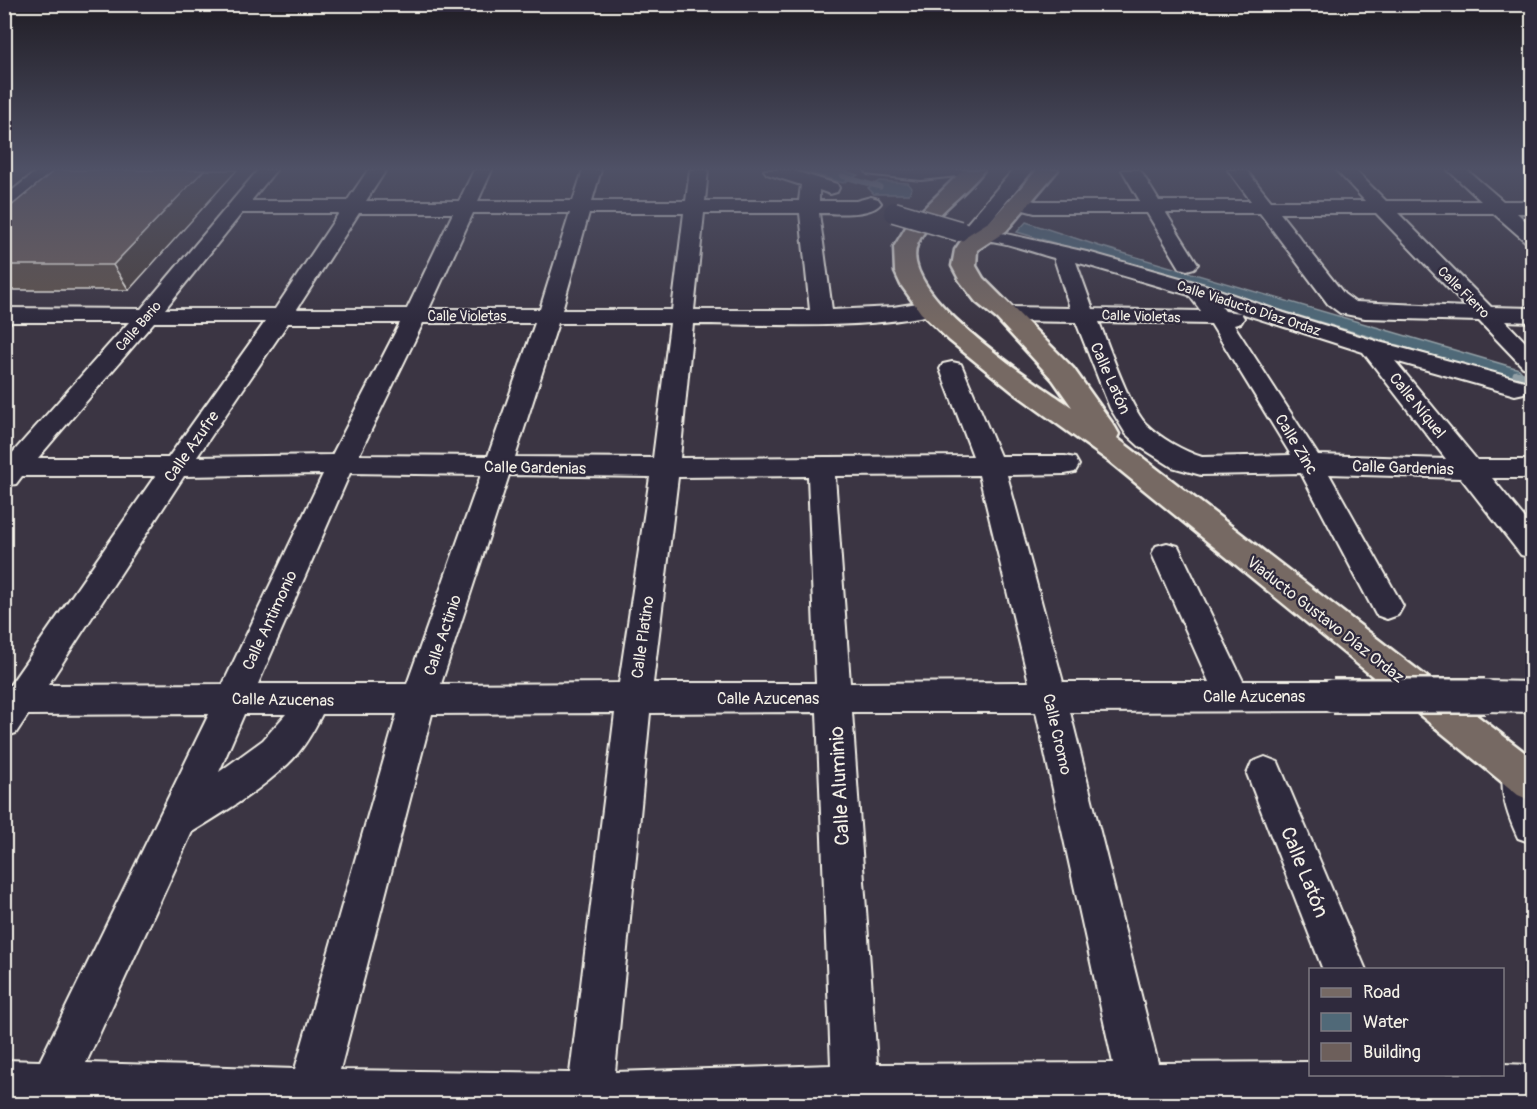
<svg xmlns="http://www.w3.org/2000/svg" width="1537" height="1109" font-family="Pangolin,sans-serif">
<style>
.water{fill:#506978;stroke:#929fa5;stroke-width:1.5}
.lines{fill:none;stroke-linecap:round;stroke-linejoin:round}
.stream-far1{stroke:#929fa5;stroke-width:5}
.stream{stroke:#929fa5;stroke-width:7}
.minor-casing{stroke:#f4f1e8;stroke-width:4}
.major-casing{stroke:#f4f1e8;stroke-width:5}
.minor{fill:#2f2a3d;fill-rule:evenodd}
.major{fill:#766964;fill-rule:evenodd}
.minor-bridge-far1-casing{stroke:#f4f1e8;stroke-width:23;stroke-linecap:butt}
.minor-bridge-casing{stroke:#f4f1e8;stroke-width:38;stroke-linecap:butt}
.minor-bridge-far1{stroke:#2f2a3d;stroke-width:20}
.minor-bridge{stroke:#2f2a3d;stroke-width:33}
.wall{fill:#5e524e;stroke:#f4f1e8;stroke-width:1.5}
.shaded-wall{fill:#4c4240;stroke:#f4f1e8;stroke-width:1.5}
.building{fill:#6d5f5b;stroke:#f4f1e8;stroke-width:1.5}
.labels{text-anchor:middle;stroke-width:4.5;stroke-linejoin:round;paint-order:stroke}
.far-street-label{font-size:14px;fill:#f4f1e8;stroke:#2f2a3d}
.street-label{font-size:16px;fill:#f4f1e8;stroke:#2f2a3d}
.near-street-label{font-size:20px;fill:#f4f1e8;stroke:#2f2a3d}
</style>
<rect width="100%" height="100%" fill="#3b3543"/>
<filter id="ink" filterUnits="userSpaceOnUse"><feTurbulence type="fractalNoise" baseFrequency=".0167" numOctaves="2"/><feDisplacementMap in="SourceGraphic" scale="12" xChannelSelector="R" yChannelSelector="G"/><feConvolveMatrix kernelMatrix="1 2 1 2 8 2 1 2 1" color-interpolation-filters="sRGB"/></filter>
<g filter="url(#ink)">
<g class="water">
<polygon points="801,170 840,170 858,175 843,183"/>
<polygon points="879,181 908,183 912,188 909,194 874,194 868,188"/>
<polygon points="1026,222 1099,246 1519,369 1532,385 1017,232"/>
</g>
<g class="lines">
<polyline class="stream-far1" points="842,176 880,187"/>
<polyline class="stream" points="1516,374 1532,378"/>
<defs>
<g id="minor">
<polygon points="38,170 58,170 11,211 4,213 4,197"/>
<path d="M 258,170 L 276,170 L 251,201 L 347,201 L 368,170 L 386,170 L 366,201 L 459,201 L 474,170 L 492,170 L 478,201 L 573,201 L 583,170 L 601,170 L 592,201 L 686,201 L 690,170 L 708,170 L 705,201 L 799,201 L 801,185 L 767,174 L 764,170 L 791,170 L 837,184 L 839,188 L 837,192 L 830,194 L 819,190 L 819,201 L 856,201 L 871,197 L 878,199 L 881,203 C 871,217 834,213 819,213 L 832,310 L 893,307 L 930,301 L 938,303 L 941,308 L 938,313 C 863,331 770,324 693,324 L 680,458 L 973,456 L 940,369 L 943,364 L 952,362 L 961,364 L 1000,456 L 1065,456 L 1075,458 L 1079,465 L 1075,472 L 1065,474 L 1007,475 L 1063,682 L 1209,682 L 1152,554 L 1156,546 L 1167,543 L 1178,546 L 1182,554 L 1243,681 L 1333,681 L 1345,686 L 1350,696 L 1345,706 L 1333,711 L 1070,712 L 1158,1063 L 1310,1062 L 1310,1074 L 1502,1074 L 1502,1064 L 1532,1065 L 1532,1104 L 4,1104 L 4,1060 L 40,1061 L 209,714 L 28,715 L 16,733 L 4,737 L 4,685 L 10,685 L 155,476 L 22,476 L 16,484 L 4,486 L 4,458 L 8,458 L 129,322 L 4,322 L 4,308 L 141,309 ZM 242,213 L 339,213 L 275,309 L 165,309 ZM 359,213 L 453,213 L 407,309 L 297,309 ZM 473,213 L 570,213 L 540,309 L 429,309 ZM 589,213 L 684,213 L 672,310 L 562,310 ZM 704,213 L 800,213 L 810,310 L 694,310 ZM 154,322 L 265,322 L 168,458 L 38,458 ZM 288,323 L 400,323 L 332,455 L 197,457 ZM 423,323 L 535,323 L 488,456 L 359,455 ZM 558,323 L 670,323 L 653,458 L 515,457 ZM 350,473 L 481,475 L 407,684 L 258,684 ZM 323,474 L 223,684 L 48,685 L 184,476 ZM 509,475 L 650,477 L 619,683 L 441,684 ZM 979,475 L 1029,682 L 850,683 L 835,476 ZM 808,476 L 816,683 L 653,683 L 678,477 ZM 817,712 L 831,1065 L 615,1072 L 650,713 ZM 852,712 L 1036,712 L 1113,1063 L 877,1064 ZM 615,713 L 570,1073 L 340,1070 L 432,714 ZM 244,714 L 286,714 L 263,740 L 219,772 ZM 322,714 L 397,714 L 295,1069 L 86,1063 L 192,832 C 225,812 260,790 288,764 C 303,750 313,732 322,714 Z"/>
<polygon points="865,170 975,170 972,174 966,175 921,180 874,175 868,174"/>
<path d="M 1013,170 L 1032,170 L 984,229 L 1091,253 L 1205,285 L 1284,313 L 1379,342 L 1524,381 L 1527,387 L 1524,393 L 1515,395 L 1395,361 L 1477,460 L 1532,460 L 1532,478 L 1492,478 L 1532,527 L 1532,558 L 1521,555 L 1461,478 L 1329,474 L 1403,606 L 1398,615 L 1387,619 L 1376,615 L 1301,473 L 1201,475 L 1172,467 L 1139,446 L 1126,434 L 1110,408 L 1076,322 L 1006,321 L 998,319 L 995,314 L 998,309 L 1006,307 L 1070,308 L 1054,258 C 1028,251 1001,240 974,239 C 966,239 954,239 949,231 L 952,227 L 965,226 ZM 1076,262 L 1189,295 L 1201,311 L 1093,309 ZM 1221,306 L 1241,313 L 1225,311 ZM 1241,313 L 1363,352 L 1446,459 L 1318,455 L 1234,325 L 1241,323 L 1244,318 ZM 1099,322 L 1211,324 L 1291,455 L 1202,457 C 1183,451 1160,438 1146,424 C 1129,406 1109,347 1099,322 Z"/>
<polygon points="1038,170 1057,170 1054,174 1041,174"/>
<path d="M 1122,170 L 1140,170 L 1159,201 L 1251,201 L 1228,170 L 1246,170 L 1271,201 L 1365,201 L 1336,170 L 1355,170 L 1386,201 L 1481,201 L 1448,170 L 1467,170 L 1503,201 L 1532,201 L 1532,213 L 1517,213 L 1532,227 L 1532,243 L 1525,241 L 1493,213 L 1398,213 L 1491,307 L 1532,308 L 1532,322 L 1505,321 L 1532,349 L 1532,369 L 1523,367 L 1479,321 L 1365,318 L 1340,313 L 1328,304 L 1260,213 L 1166,213 L 1198,264 L 1194,268 L 1187,270 L 1180,268 L 1147,213 L 1035,213 L 1012,207 L 1009,203 L 1012,199 L 1019,197 L 1035,201 L 1140,201 ZM 1280,213 L 1376,213 L 1466,307 L 1355,302 L 1344,294 Z"/>
<polygon points="1485,681 1532,682 1532,712 1485,711 1473,706 1468,696 1473,686"/>
<path d="M 1520,755 L 1532,760 L 1532,843 L 1518,838 C 1507,815 1496,784 1507,760 Z"/>
<polygon points="1265,757 1278,762 1366,970 1323,970 1247,774 1252,762"/>
</g>
<path id="major" d="M 963,170 L 984,170 C 967,194 927,219 917,245 C 898,295 1037,383 1072,407 L 1053,380 L 997,319 L 976,302 L 960,281 L 952,266 L 955,250 L 963,238 L 990,221 L 1037,170 L 1058,170 L 1006,231 L 977,250 L 976,266 L 983,278 L 1073,368 L 1115,427 L 1119,434 L 1117,438 L 1532,758 L 1532,801 L 1518,795 L 1110,462 L 1013,392 L 949,340 L 921,313 L 901,285 L 895,272 L 894,247 L 908,224 Z"/>
</defs>
<use href="#minor" class="minor-casing"/>
<use href="#major" class="major-casing"/>
<use href="#minor" class="minor"/>
<use href="#major" class="major"/>
<defs>
<polyline id="minor-bridge-far1" points="894,212 959,231"/>
<polyline id="minor-bridge" points="1333,696 1485,696"/>
</defs>
<use href="#minor-bridge-far1" class="minor-bridge-far1-casing"/>
<use href="#minor-bridge" class="minor-bridge-casing"/>
<use href="#minor-bridge-far1" class="minor-bridge-far1"/>
<use href="#minor-bridge" class="minor-bridge"/>
</g>
<polygon class="wall" points="55,170 129,290 4,290 4,212"/>
<polygon class="shaded-wall" points="204,170 237,170 129,290 113,265"/>
<polygon class="building" points="55,170 204,170 113,265 4,265 4,212"/>
</g>
<linearGradient id="sky" x2="0" y2="1"><stop stop-color="#201d25"/><stop offset="0.52" stop-color="#4f5166"/><stop offset="1" stop-color="#4f5166" stop-opacity="0"/></linearGradient>
<rect width="1537" height="325" fill="url(#sky)"/>
<g class="labels">
<g class="far-street-label">
<text transform="translate(1464 292) rotate(45)" y="5">Calle Fierro</text>
<text transform="translate(1249 308) rotate(18)" y="5">Calle Viaducto Díaz Ordaz</text>
<text x="467" y="321">Calle Violetas</text>
<text transform="translate(1141 316) rotate(2)" y="5">Calle Violetas</text>
<text transform="translate(138 326) rotate(-49)" y="5">Calle Bario</text>
</g>
<g class="street-label">
<text transform="translate(1111 378) rotate(66)" y="6">Calle Latón</text>
<text transform="translate(1418 405) rotate(51)" y="6">Calle Níquel</text>
<text transform="translate(1297 444) rotate(59)" y="6">Calle Zinc</text>
<text transform="translate(191 446) rotate(-55)" y="6">Calle Azufre</text>
<text transform="translate(535 467) rotate(1)" y="6">Calle Gardenias</text>
<text transform="translate(1403 467) rotate(2)" y="6">Calle Gardenias</text>
<text transform="translate(1326 619) rotate(38)" y="6">Viaducto Gustavo Díaz Ordaz</text>
<text transform="translate(269 620) rotate(-65)" y="6">Calle Antimonio</text>
<text transform="translate(442 635) rotate(-71)" y="6">Calle Actinio</text>
<text transform="translate(642 637) rotate(-82)" y="6">Calle Platino</text>
<text x="1254" y="702">Calle Azucenas</text>
<text x="768" y="704">Calle Azucenas</text>
<text transform="translate(283 699) rotate(1)" y="6">Calle Azucenas</text>
<text transform="translate(1058 734) rotate(77)" y="6">Calle Cromo</text>
</g>
<g class="near-street-label">
<text transform="translate(839 786) rotate(-93)" y="7">Calle Aluminio</text>
<text transform="translate(1305 872) rotate(68)" y="7">Calle Latón</text>
</g>
</g>
<rect width="1537" height="1109" fill="none" stroke="#2f2a3d" stroke-width="24"/>
<rect x="12" y="12" width="1513" height="1085" fill="none" stroke="#f4f1e8" stroke-width="2" filter="url(#ink)"/>
<rect x="1309" y="968" width="195" height="108" fill="#2f2a3d" stroke="#7e7a81" stroke-width="1.5"/>
<rect x="1321" y="988" width="30" height="9" fill="#766964" stroke="#7e7a81" stroke-width="1.5"/>
<text x="1363" y="998" font-size="18" fill="#f4f1e8">Road</text>
<rect x="1321" y="1013" width="30" height="18" fill="#506978" stroke="#7e7a81" stroke-width="1.5"/>
<text x="1363" y="1028" font-size="18" fill="#f4f1e8">Water</text>
<rect x="1321" y="1043" width="30" height="18" fill="#6d5f5b" stroke="#7e7a81" stroke-width="1.5"/>
<text x="1363" y="1058" font-size="18" fill="#f4f1e8">Building</text>
</svg>
